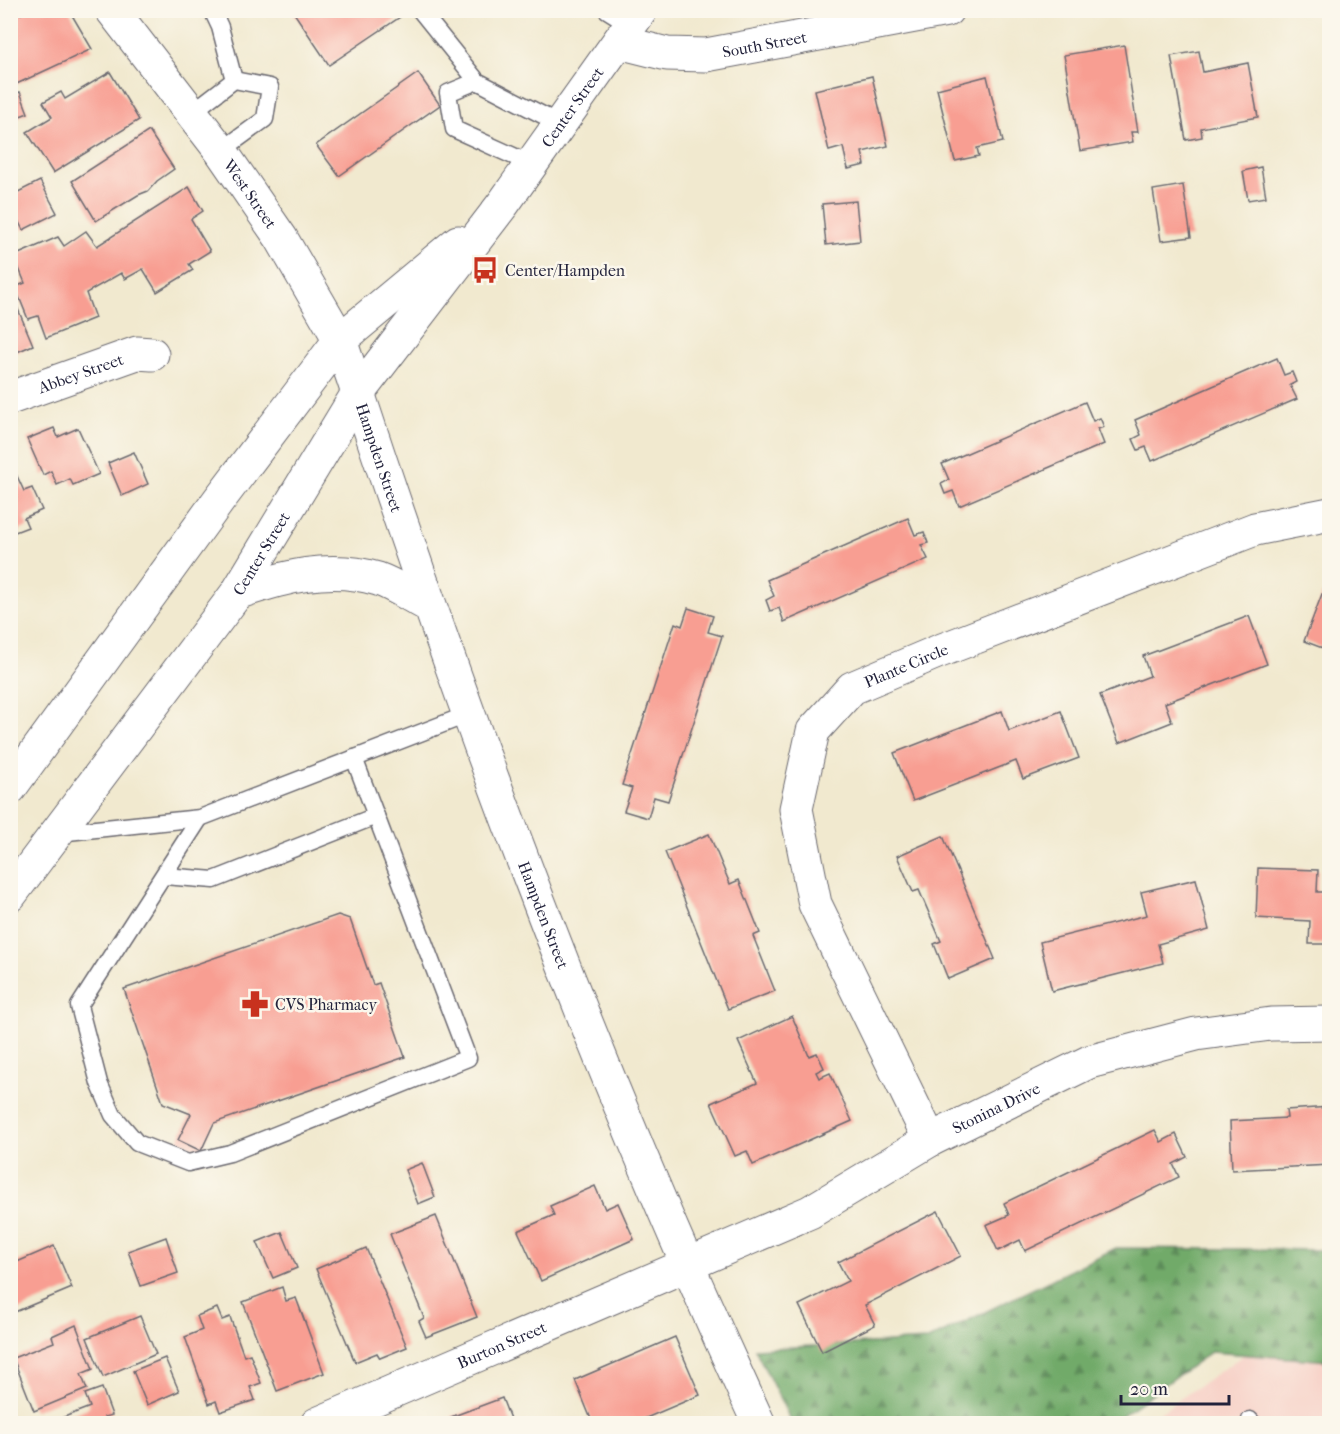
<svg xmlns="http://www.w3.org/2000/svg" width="1340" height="1434" font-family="'IM FELL French Canon',serif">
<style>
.built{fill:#f7d1c7}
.forest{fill:url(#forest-firs);stroke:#4a6652;stroke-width:1.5}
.building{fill:#f89e92}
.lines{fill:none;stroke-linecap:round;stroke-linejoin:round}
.service-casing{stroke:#6a686f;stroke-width:19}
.minor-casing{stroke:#6a686f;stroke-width:35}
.tertiary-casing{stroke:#6a686f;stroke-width:35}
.secondary-casing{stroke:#6a686f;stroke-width:35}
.service{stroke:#fff;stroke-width:16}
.minor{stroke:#fff;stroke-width:33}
.tertiary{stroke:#fff;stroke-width:33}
.secondary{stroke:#fff;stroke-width:33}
.labels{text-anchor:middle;stroke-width:5;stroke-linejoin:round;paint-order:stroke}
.street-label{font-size:16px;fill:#22223b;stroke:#fbf7ec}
.poi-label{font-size:16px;fill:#22223b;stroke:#fbf7ec;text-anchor:start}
</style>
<defs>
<pattern id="forest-firs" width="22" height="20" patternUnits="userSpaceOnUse" patternTransform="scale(1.5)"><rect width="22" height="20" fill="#71aa69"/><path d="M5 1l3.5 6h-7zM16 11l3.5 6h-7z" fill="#5c8a58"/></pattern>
</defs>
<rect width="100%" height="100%" fill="#fbf7ec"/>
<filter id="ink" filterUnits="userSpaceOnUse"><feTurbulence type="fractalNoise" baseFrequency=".0167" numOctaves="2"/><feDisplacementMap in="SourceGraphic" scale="12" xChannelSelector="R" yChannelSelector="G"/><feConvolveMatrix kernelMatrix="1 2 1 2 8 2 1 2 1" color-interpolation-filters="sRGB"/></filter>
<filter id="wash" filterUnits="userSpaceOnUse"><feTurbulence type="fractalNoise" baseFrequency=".008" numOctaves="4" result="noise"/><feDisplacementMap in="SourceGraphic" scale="24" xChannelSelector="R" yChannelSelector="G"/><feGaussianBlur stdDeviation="1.35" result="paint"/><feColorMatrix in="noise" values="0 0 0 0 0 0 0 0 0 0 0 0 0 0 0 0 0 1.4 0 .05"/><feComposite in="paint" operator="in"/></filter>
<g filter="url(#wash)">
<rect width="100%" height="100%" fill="#f1e9cf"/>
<polygon class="built" points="1329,1311 1329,1423 1144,1424 1288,1324"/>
<polygon class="forest" points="1116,1248 1329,1250 1329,1361 1211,1352 1111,1423 792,1423 755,1349 928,1340"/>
<g id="blocks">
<g class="building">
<polygon points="19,10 21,14 29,10 69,10 92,49 10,87 10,12"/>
<polygon points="292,10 395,10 400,17 329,65"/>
<polygon points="1124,45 1138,132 1131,132 1133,142 1080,151 1064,55"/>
<polygon points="1199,51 1203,72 1248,63 1258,117 1201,128 1202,137 1186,140 1171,56"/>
<polygon points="110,72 139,120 53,173 27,132 52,117 43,102 61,92 65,99"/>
<polygon points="418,73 440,105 339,176 316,145"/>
<polygon points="872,76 888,146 862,152 865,165 848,169 843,147 829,151 815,90"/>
<polygon points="987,76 1003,142 977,148 979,156 955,161 937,89"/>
<polygon points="20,92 28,113 10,120 10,95"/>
<polygon points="149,131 174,169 157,181 148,191 138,195 96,221 72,181"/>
<polygon points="1261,167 1266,197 1248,200 1243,171"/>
<polygon points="40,181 57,213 23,230 10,205 10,196"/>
<polygon points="1183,185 1191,237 1161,241 1153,190"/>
<polygon points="189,187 203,211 191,219 210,251 189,264 193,270 157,292 143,269 125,279 121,273 86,293 95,318 46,338 38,316 28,319 15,287 25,283 14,256 58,237 64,246 86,231 97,246"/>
<polygon points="856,201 860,241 826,245 822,204"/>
<polygon points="10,290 33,345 10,355"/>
<polygon points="1277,358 1284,375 1292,372 1296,382 1290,385 1297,399 1152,461 1146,447 1138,450 1133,439 1141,435 1135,420"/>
<polygon points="1085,402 1093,421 1100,418 1104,427 1098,429 1104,444 959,506 953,491 945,494 941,484 949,480 942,464"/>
<polygon points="54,428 58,437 78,428 99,474 73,485 70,479 57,485 51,471 43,475 27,439"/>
<polygon points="134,452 148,484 122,496 108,463"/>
<polygon points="10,461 24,491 32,488 42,510 24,518 28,527 10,534"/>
<polygon points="908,518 915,535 924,532 928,543 921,545 928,559 784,622 779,608 770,611 766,600 774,596 767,580"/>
<polygon points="1322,594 1330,597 1330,651 1304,641"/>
<polygon points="688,608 713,616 708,632 722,636 668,801 654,797 648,818 624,811 632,788 622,785 675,623 682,626"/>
<polygon points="1249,616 1267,664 1165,703 1172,722 1119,743 1100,695 1150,676 1143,656"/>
<polygon points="1002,711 1009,731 1061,711 1079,758 1023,779 1016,761 913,801 894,753"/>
<polygon points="709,834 730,884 739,880 760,933 753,936 775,991 728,1009 665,852"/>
<polygon points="943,836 995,959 948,979 934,944 941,941 919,890 913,892 897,856"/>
<polygon points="1258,868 1318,870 1317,892 1330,892 1330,944 1309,944 1310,921 1256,918"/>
<polygon points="1196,879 1209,930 1158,944 1163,963 1052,991 1040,942 1147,915 1141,892"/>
<polygon points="338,915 350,919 373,985 379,983 405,1057 214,1123 201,1151 178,1140 191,1114 163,1103 124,989"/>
<polygon points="792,1016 809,1056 817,1053 824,1068 816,1072 819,1078 830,1073 852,1121 753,1165 747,1151 735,1156 711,1103 757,1083 738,1041"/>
<polygon points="1330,1107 1330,1165 1232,1170 1230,1121 1287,1118 1286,1110"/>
<polygon points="1155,1130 1161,1142 1176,1134 1187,1157 1173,1164 1179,1177 1025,1251 1020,1240 998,1251 986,1225 1009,1215 1004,1203"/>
<polygon points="422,1163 435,1197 418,1204 405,1170"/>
<polygon points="595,1186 605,1209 618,1203 634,1239 541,1281 518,1231 554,1215 550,1206"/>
<polygon points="938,1211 961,1256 865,1305 875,1325 822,1352 799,1305 848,1281 838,1262"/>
<polygon points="436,1216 477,1317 426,1337 419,1321 424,1318 390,1234"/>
<polygon points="282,1232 297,1268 273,1278 257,1242"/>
<polygon points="166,1237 178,1273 141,1286 128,1251"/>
<polygon points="54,1246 72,1288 10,1314 10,1265"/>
<polygon points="366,1248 407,1347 380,1358 377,1353 355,1362 316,1269"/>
<polygon points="282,1287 286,1301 296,1298 324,1373 277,1391 243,1302"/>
<polygon points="217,1308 222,1320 230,1317 244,1356 250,1354 261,1383 250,1387 255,1400 220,1412 216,1401 209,1404 185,1337 202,1330 197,1316"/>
<polygon points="140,1316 156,1354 103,1377 87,1338"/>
<polygon points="76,1325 93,1369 81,1374 87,1389 34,1411 13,1358 54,1342 52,1336"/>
<polygon points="675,1337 700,1395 632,1424 593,1424 575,1380"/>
<polygon points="165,1358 179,1391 147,1405 133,1371"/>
<polygon points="102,1388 112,1415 104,1417 106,1424 46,1424 90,1407 85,1394"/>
<polygon points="502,1398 512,1424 454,1424 451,1417"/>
</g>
</g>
</g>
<g filter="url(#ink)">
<use href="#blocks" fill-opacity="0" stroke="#6a686f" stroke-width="1.5"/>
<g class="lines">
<defs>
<g id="service">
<polyline points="212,10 220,27 234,80"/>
<polyline points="420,10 477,81 560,124"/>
<polyline points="607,10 631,25"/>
<polyline points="477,81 448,93 454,129 531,164"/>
<polyline points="191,113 234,80 270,87 265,119 221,151"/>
<polyline points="200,818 79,1006 99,1083 113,1115 137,1143 188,1163 230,1153 468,1058 354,758"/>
<polyline points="58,833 200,818 469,714"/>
<polyline points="164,876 214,880 376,816"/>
<polyline points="1250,1420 1253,1424"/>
</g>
<g id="minor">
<path id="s1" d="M 10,398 L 137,353 L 152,354"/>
<path id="s2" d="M 930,1140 L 815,904 L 796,809 L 813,731 L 852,688 L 937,652 L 1255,529 L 1330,514"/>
<path id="s3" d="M 317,1424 L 810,1212 L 930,1140 L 1089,1062 L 1196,1034 L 1271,1024 L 1330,1023"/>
</g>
<g id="tertiary">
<path id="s4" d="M 112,10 L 221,151 L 281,238 L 340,340 L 358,393"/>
<path id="s5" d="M 619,42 L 667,54 L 706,55 L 947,10"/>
</g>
<g id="secondary">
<path id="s6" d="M 358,393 C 473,743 604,1089 759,1424"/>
<path d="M 237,593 C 283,577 330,564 378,579 C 395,585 412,597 428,605"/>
<polyline points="10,788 219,500 340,340 458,242"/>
<path id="s7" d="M 10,895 L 237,593 L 358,393 L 503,204 L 641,10"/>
</g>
</defs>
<use href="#service" class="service-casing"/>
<use href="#minor" class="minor-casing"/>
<use href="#tertiary" class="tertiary-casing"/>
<use href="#secondary" class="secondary-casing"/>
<use href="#service" class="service"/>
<use href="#minor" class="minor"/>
<use href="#tertiary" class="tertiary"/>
<use href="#secondary" class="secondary"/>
</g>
</g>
<defs>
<symbol id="bus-bare" viewBox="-9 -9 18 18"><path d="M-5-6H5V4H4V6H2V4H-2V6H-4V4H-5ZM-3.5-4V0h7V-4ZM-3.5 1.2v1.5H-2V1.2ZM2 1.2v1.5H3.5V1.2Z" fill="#c8321e" stroke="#fbf7ec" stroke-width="2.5" paint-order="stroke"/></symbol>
<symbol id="pharmacy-bare" viewBox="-9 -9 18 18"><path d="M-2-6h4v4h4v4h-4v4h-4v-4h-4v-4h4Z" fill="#c8321e" stroke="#fbf7ec" stroke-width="2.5" paint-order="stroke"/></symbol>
</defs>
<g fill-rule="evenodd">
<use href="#bus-bare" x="466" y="251" width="38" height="38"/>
<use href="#pharmacy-bare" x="236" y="985" width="38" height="38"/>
</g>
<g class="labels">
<g class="street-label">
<text dy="6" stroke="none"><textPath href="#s5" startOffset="148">South Street</textPath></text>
<text dy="6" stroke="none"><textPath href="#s7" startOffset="969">Center Street</textPath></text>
<text dy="6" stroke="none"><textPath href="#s4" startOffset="230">West Street</textPath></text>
<text dy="6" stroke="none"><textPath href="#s1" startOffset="75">Abbey Street</textPath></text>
<text dy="6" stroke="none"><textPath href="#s6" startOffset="68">Hampden Street</textPath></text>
<text dy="6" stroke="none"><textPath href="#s7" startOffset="424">Center Street</textPath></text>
<text dy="6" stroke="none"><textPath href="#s2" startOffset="556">Plante Circle</textPath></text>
<text dy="6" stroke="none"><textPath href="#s6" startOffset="554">Hampden Street</textPath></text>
<text dy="6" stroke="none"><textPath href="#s3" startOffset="750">Stonina Drive</textPath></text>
<text dy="6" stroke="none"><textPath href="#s3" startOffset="201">Burton Street</textPath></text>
</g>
<g class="poi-label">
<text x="505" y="276">Center/Hampden</text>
<text x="275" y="1010">CVS Pharmacy</text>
</g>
</g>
<rect width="1340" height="1434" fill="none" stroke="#fbf7ec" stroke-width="36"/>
<path d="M1121 1395v9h108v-9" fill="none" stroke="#22223b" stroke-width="3"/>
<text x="1130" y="1395" font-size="18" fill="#22223b" stroke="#fbf7ec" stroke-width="4.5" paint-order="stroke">20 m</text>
</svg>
